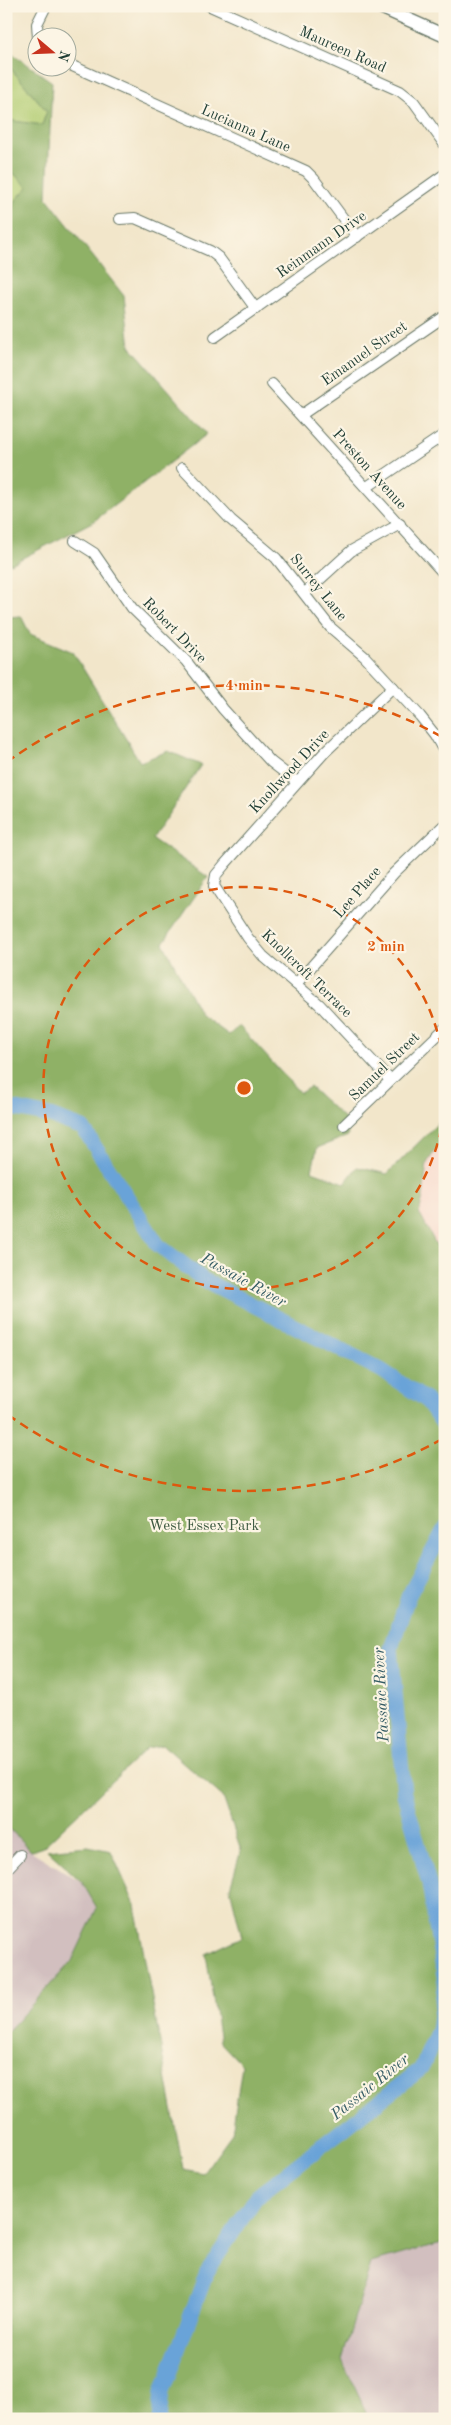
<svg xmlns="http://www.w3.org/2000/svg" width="451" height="2425" font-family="'Old Standard TT',serif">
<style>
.built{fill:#f7d1c6}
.industrial{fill:#d2bfbf}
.green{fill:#b4ce74;stroke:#6a8654}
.forest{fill:#8fb166;stroke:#57774d}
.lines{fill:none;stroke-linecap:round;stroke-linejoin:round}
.river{stroke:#69a3d8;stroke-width:15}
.minor-casing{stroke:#697868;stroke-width:12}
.tertiary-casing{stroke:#697868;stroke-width:15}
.minor{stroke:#fff;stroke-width:10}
.tertiary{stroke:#fff;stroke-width:12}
.ring{fill:none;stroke:#de580e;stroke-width:2.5;stroke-dasharray:9 6}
.labels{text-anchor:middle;stroke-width:4.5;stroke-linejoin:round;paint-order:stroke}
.street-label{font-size:15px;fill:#1f3d34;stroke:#fcf5e5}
.park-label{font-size:15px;fill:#3d5a41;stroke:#fcf5e5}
.water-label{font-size:16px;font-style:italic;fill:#355c65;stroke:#fcf5e5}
.centre{fill:#de580e;stroke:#fcf5e5;stroke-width:2.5}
.ring-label{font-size:15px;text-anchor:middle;font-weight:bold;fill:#de580e;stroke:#fcf5e5;stroke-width:4.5;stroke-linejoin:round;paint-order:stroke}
</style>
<rect width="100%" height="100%" fill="#fcf5e5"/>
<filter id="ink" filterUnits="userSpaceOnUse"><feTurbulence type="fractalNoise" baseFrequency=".02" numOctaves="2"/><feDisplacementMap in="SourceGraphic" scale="10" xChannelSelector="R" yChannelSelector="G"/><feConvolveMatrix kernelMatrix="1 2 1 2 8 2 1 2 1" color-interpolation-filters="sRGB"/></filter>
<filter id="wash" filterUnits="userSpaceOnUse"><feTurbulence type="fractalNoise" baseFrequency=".0096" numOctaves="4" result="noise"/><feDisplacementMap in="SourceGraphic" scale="20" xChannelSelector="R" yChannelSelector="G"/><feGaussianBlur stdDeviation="1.12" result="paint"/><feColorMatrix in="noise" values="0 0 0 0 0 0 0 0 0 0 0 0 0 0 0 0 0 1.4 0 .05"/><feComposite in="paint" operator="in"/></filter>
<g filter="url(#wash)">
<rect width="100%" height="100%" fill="#f2e6ca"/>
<polygon class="built" points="445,1135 445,1261 444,1261 419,1213 423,1197 427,1163"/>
<g class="industrial">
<polygon points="6,1825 31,1851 82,1882 97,1908 72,1961 6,2033"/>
<polygon points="445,2242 445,2419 365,2419 366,2412 342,2360 371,2263"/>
</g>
<g class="green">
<polygon points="6,63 47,111 42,125 6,120"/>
<polygon points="6,166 28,187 16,200 6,223"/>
</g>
<g class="forest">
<polygon points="6,49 52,82 47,198 124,296 130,346 207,434 94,521 11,564 6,561 6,223 16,200 28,187 6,166 6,120 42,125 47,111 6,63"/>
<polygon points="21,616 30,634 73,652 140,762 168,751 201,765 152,839 208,877 163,943 201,1015 229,1035 239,1026 300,1093 310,1087 346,1120 348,1136 317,1148 312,1171 345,1183 357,1167 387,1174 445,1116 445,1135 427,1163 423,1197 419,1213 445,1261 445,2242 371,2263 342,2360 366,2412 365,2419 6,2419 6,2033 72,1961 97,1908 82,1882 47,1850 88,1846 111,1851 135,1905 183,2169 203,2173 232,2133 242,2065 220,2042 206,1954 242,1937 230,1888 241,1850 223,1797 163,1745 147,1748 43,1847 31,1851 6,1825 6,617"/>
</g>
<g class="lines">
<g class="river">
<polyline points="6,1107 50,1116 83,1128 158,1245 204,1280 381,1370 426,1400 445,1427"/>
<polyline points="159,2419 162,2392 207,2272 257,2196 421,2069 438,2030 445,1982 429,1883 404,1794 391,1648 408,1597 445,1528"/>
</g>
</g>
</g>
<g filter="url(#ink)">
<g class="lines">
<defs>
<g id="minor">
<polyline points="210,6 400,91 414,102 445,145"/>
<polyline points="38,38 37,24 46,6"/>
<polyline points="68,64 306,171 314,179 357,237"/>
<polyline points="120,219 135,218 210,251 219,258 256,309"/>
<polyline points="215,337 445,174"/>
<polyline points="272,384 445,575"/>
<polyline points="301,415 445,316"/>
<polyline points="182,468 231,520 276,558 330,627 365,657 420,716 435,735 445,753"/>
<polyline points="367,487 445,434"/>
<polyline points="75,541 94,553 132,608 186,661 223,709 250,739 271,762 297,782"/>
<polyline points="305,593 351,551 400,524"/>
<polyline points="296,984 394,873 445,824"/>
<polyline points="390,1080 319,1004 263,956 248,938 214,886 216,875 225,864 324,753 393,687"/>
<polyline points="344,1125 445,1028"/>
<polyline points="6,1870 20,1855"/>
</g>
<polyline id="tertiary" points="378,6 445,36"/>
</defs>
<use href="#minor" class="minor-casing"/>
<use href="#tertiary" class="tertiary-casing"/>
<use href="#minor" class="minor"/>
<use href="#tertiary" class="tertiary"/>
</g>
</g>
<g class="ring">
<path d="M445 1099A201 201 0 1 1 445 1077"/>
<path d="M442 1439A403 403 0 0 1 7 1414M7 762A403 403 0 0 1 442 737"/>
</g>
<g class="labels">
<g class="street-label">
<text transform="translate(343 49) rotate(24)" y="5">Maureen Road</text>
<text transform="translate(246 128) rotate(24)" y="5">Lucianna Lane</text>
<text transform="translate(321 244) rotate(-35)" y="5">Reinmann Drive</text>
<text transform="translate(364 353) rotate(-35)" y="5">Emanuel Street</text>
<text transform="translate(370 469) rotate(48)" y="5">Preston Avenue</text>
<text transform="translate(319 587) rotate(51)" y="5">Surrey Lane</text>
<text transform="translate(175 630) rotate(46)" y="5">Robert Drive</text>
<text transform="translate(289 771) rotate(-47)" y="5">Knollwood Drive</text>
<text transform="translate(357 892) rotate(-49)" y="5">Lee Place</text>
<text transform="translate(307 973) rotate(44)" y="5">Knollcroft Terrace</text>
<text transform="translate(384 1066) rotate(-44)" y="5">Samuel Street</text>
</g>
<g class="park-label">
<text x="204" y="1530">West Essex Park</text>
</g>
<g class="water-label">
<text transform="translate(244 1279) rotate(29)" y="6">Passaic River</text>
<text transform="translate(380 1695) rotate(-93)" y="6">Passaic River</text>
<text transform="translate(369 2086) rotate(-39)" y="6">Passaic River</text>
</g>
</g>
<circle cx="244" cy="1088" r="8" class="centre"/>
<g class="ring-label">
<text x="244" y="690">4 min</text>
<text x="386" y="951">2 min</text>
</g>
<rect width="451" height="2425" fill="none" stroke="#fcf5e5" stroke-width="25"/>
<g transform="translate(52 52) rotate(109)"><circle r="24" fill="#fcf5e5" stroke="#a4ab9e"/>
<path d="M0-4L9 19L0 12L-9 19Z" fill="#c8321e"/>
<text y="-8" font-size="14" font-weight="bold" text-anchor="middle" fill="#1f3d34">N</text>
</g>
</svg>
